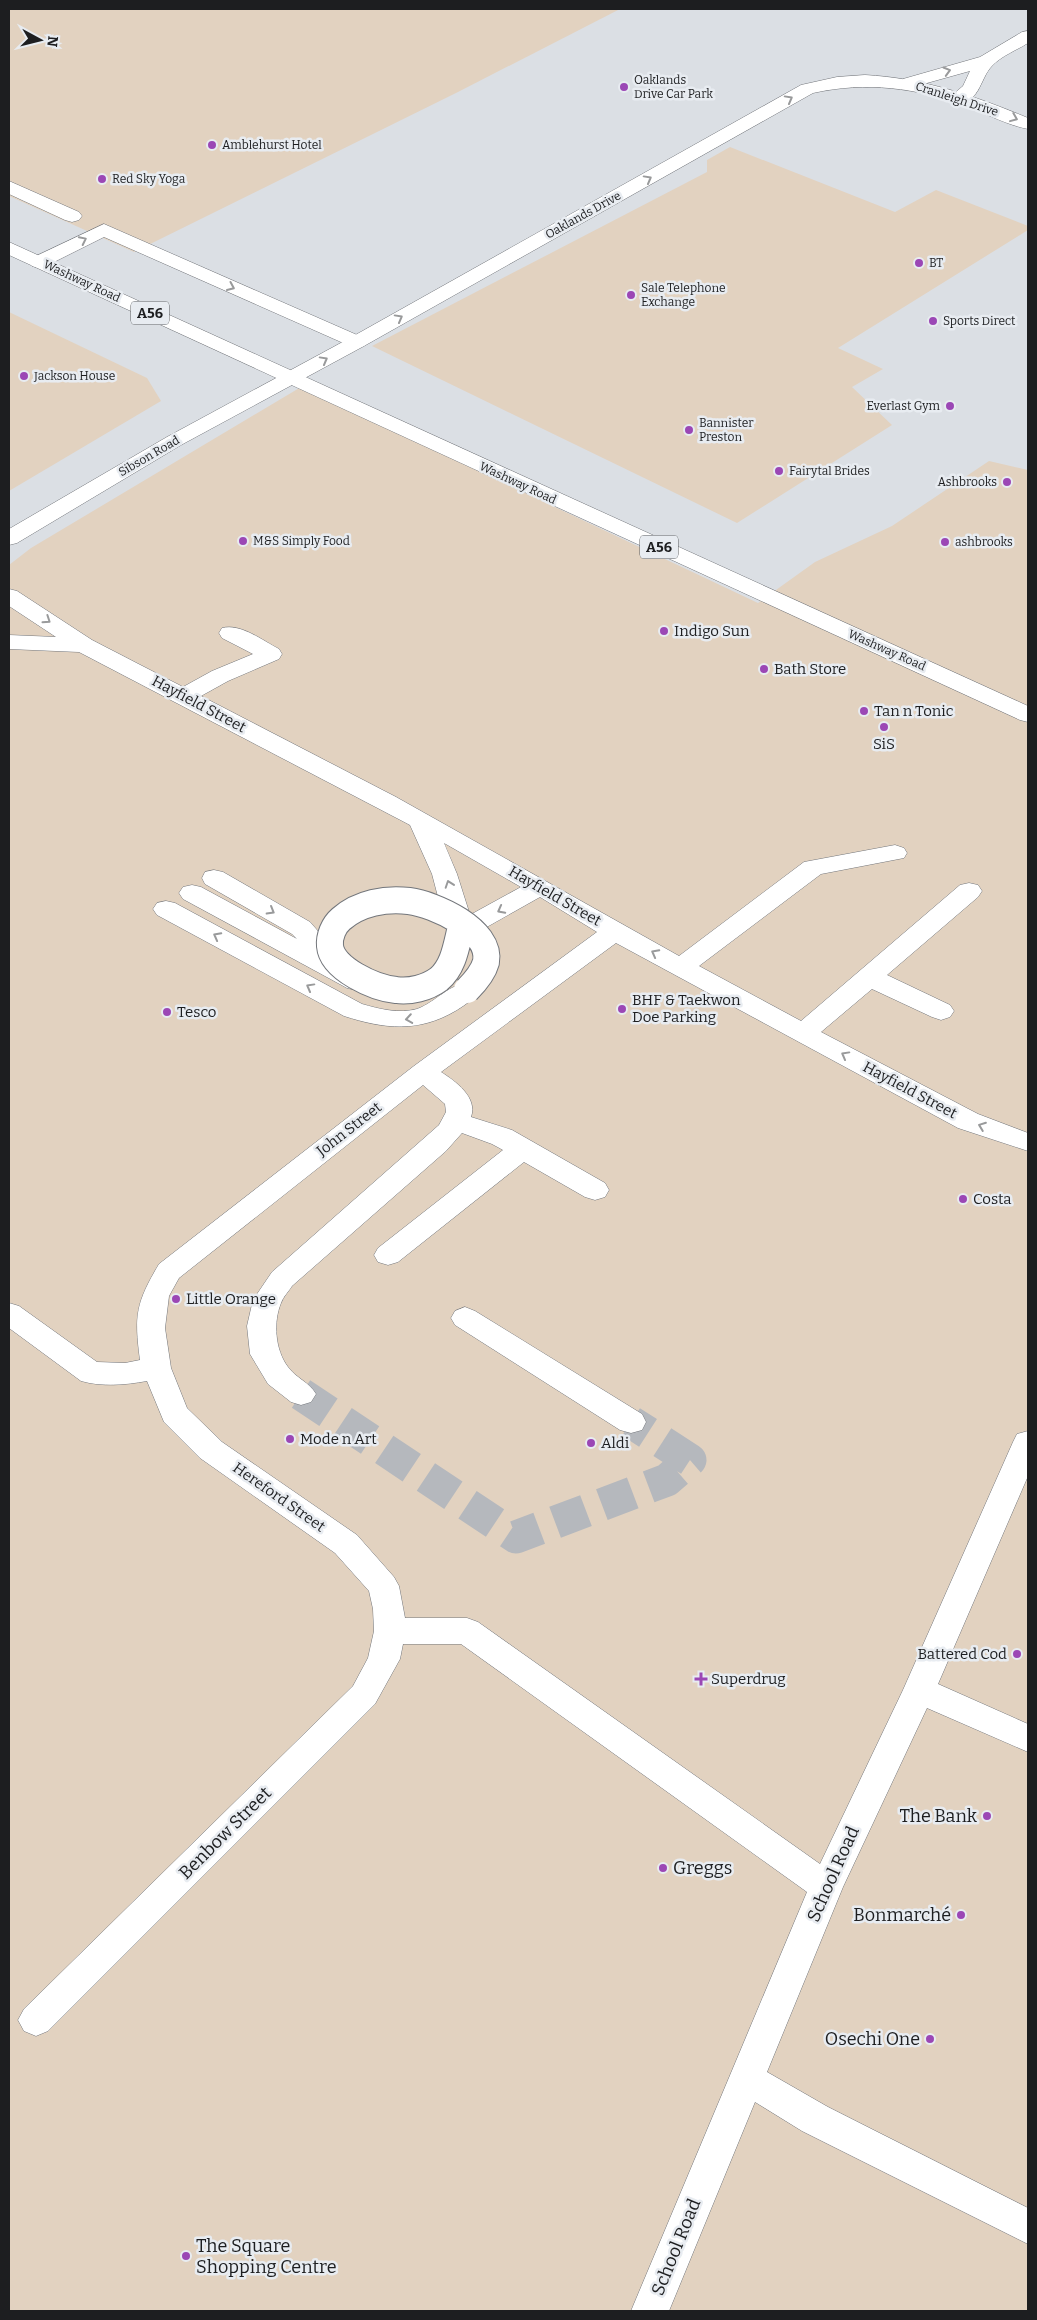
<svg xmlns="http://www.w3.org/2000/svg" width="1037" height="2320" font-family="Bitter,serif">
<style>
.commercial{fill:#e2d2c0}
.lines{fill:none;stroke-linecap:round;stroke-linejoin:round}
.minor-tunnel{stroke:#b5b8bd;stroke-width:33;stroke-dasharray:33 17;stroke-linecap:butt}
.minor-casing{stroke:#73767b;stroke-width:1}
.major-casing{stroke:#73767b;stroke-width:1}
.highway-casing{stroke:#73767b;stroke-width:1}
.minor{fill:#fff;fill-rule:evenodd}
.major{fill:#fff;fill-rule:evenodd}
.highway{fill:#fff;fill-rule:evenodd}
.minor-bridge-casing{stroke:#73767b;stroke-width:28;stroke-linecap:butt}
.minor-bridge{stroke:#fff;stroke-width:26}
.oneway{stroke:#999a9b}
.poi-dot{fill:#9b47b5;stroke:#e8ecf1;stroke-width:2}
.labels{text-anchor:middle;stroke-width:5;stroke-linejoin:round;paint-order:stroke}
.far-poi-label{font-size:12px;fill:#1d1e20;stroke:#e8ecf1;text-anchor:start}
.far-street-label{font-size:12px;fill:#1d1e20;stroke:#e8ecf1}
.shield{fill:#e8ecf1;stroke:#5a5c5f;stroke-width:1}
.shield-label{font-size:14px;font-weight:bold;fill:#1d1e20}
.poi-label{font-size:15px;fill:#1d1e20;stroke:#e8ecf1;text-anchor:start}
.street-label{font-size:15px;fill:#1d1e20;stroke:#e8ecf1}
.near-poi-label{font-size:18px;fill:#1d1e20;stroke:#e8ecf1;text-anchor:end}
.near-street-label{font-size:18px;fill:#1d1e20;stroke:#e8ecf1}
</style>
<rect width="100%" height="100%" fill="#dbdfe4"/>
<g class="commercial">
<polygon points="9,9 620,9 458,92 134,252 9,196"/>
<polygon points="730,147 895,212 936,190 1028,226 1028,230 838,348 883,369 852,387 892,425 737,523 372,346 707,172 707,160"/>
<polygon points="9,312 147,378 161,401 9,491"/>
<polygon points="301,387 758,603 815,562 892,526 989,461 1028,470 1028,2311 9,2311 9,565 31,548"/>
</g>
<g class="lines">
<polyline class="minor-tunnel" points="301,1394 516,1537 667,1480 690,1460 631,1422"/>
<defs>
<g id="minor">
<path d="M 1028,31 L 1028,43 C 1017,50 1001,56 992,66 C 979,79 980,107 953,101 L 950,97 L 963,86 L 970,71 L 909,88 L 903,87 L 900,83 L 903,79 L 980,57 L 1022,32 Z"/>
<polygon points="9,181 79,212 82,216 79,220 72,222 65,220 9,194"/>
<polygon points="104,224 364,338 367,342 364,346 357,348 350,346 104,237 46,266 39,268 32,266 29,262 32,258"/>
<path d="M 9,589 L 17,591 L 92,640 L 183,687 L 212,671 L 253,654 L 222,638 L 219,633 L 222,628 C 241,623 263,641 279,649 L 282,654 L 279,659 L 228,681 L 201,696 L 396,797 L 679,956 L 804,862 L 895,845 L 904,848 L 907,853 L 904,858 L 821,874 L 699,966 L 801,1021 L 960,885 L 969,883 L 978,885 L 982,891 L 978,897 L 887,975 L 950,1005 L 954,1011 L 950,1017 L 941,1020 L 932,1017 L 872,989 L 821,1032 L 978,1114 L 1028,1133 L 1028,1151 L 958,1128 L 616,943 L 441,1072 C 455,1081 478,1097 471,1117 L 512,1130 L 605,1183 L 609,1190 L 605,1197 L 595,1200 L 585,1197 L 524,1162 L 398,1262 L 388,1265 L 378,1262 L 374,1255 L 378,1248 L 503,1150 L 492,1144 L 462,1133 L 446,1151 L 292,1286 C 289,1291 283,1297 281,1303 C 273,1322 275,1350 288,1367 C 296,1378 309,1382 316,1394 L 311,1402 L 301,1405 L 291,1402 L 268,1384 L 250,1354 L 247,1326 L 253,1300 L 272,1272 L 439,1125 L 446,1112 L 445,1104 L 423,1085 L 179,1278 L 169,1296 L 165,1328 L 171,1368 L 187,1408 L 222,1442 L 357,1535 L 394,1577 L 399,1586 L 405,1618 L 467,1618 L 478,1622 L 820,1864 L 903,1690 L 1013,1442 L 1017,1434 L 1028,1431 L 1028,1476 L 938,1684 L 1028,1724 L 1028,1752 L 927,1708 L 843,1887 L 767,2072 L 828,2107 L 1028,2208 L 1028,2244 L 802,2131 L 755,2102 L 669,2311 L 631,2311 L 807,1892 L 461,1644 L 403,1644 L 400,1659 L 375,1704 L 48,2031 L 36,2036 L 24,2031 L 18,2020 L 24,2009 L 353,1686 L 368,1658 L 374,1631 L 373,1609 L 369,1591 L 335,1553 L 200,1458 L 164,1422 L 147,1381 C 125,1385 102,1387 81,1381 L 9,1328 L 9,1303 L 19,1306 L 97,1362 L 125,1363 L 140,1360 C 134,1315 136,1303 159,1264 L 414,1066 L 597,932 L 540,897 L 469,937 L 460,939 L 451,937 L 447,931 L 432,874 L 410,825 L 79,652 L 9,649 L 9,635 L 56,637 L 9,606 ZM 444,843 L 521,887 L 470,915 L 457,874 Z"/>
<polygon points="214,870 223,872 310,922 338,954 342,960 340,963 365,976 369,982 365,988 356,990 347,988 183,899 179,893 183,887 192,885 201,887 297,939 292,934 205,884 202,878 205,872"/>
<path d="M 166,901 L 175,903 L 362,1004 C 379,1009 399,1014 417,1009 C 437,1002 454,978 476,984 L 480,990 C 474,999 465,1005 457,1010 C 419,1033 384,1029 344,1016 L 157,915 L 153,909 L 157,903 Z"/>
<polygon points="465,1307 475,1311 642,1414 646,1422 642,1430 631,1433 620,1430 455,1325 451,1318 455,1311"/>
</g>
<path id="major" d="M 865,75 C 923,78 975,96 1028,118 L 1028,129 C 1007,125 987,114 967,106 C 916,88 867,81 813,93 L 364,346 L 181,445 L 17,543 L 9,545 L 9,529 L 167,437 L 350,338 L 801,85 L 837,77 Z"/>
<polygon id="highway" points="9,242 1028,706 1028,722 1020,720 9,255"/>
</defs>
<use href="#minor" class="minor-casing"/>
<use href="#major" class="major-casing"/>
<use href="#highway" class="highway-casing"/>
<use href="#minor" class="minor"/>
<use href="#major" class="major"/>
<use href="#highway" class="highway"/>
<defs>
<path id="minor-bridge" d="M 460,931 C 456,948 453,967 439,979 C 427,988 410,992 396,990 C 375,988 332,969 330,946 C 329,936 334,925 341,919 C 359,903 386,898 409,901 C 434,904 492,930 486,962 C 483,973 475,982 467,990"/>
</defs>
<use href="#minor-bridge" class="minor-bridge-casing"/>
<use href="#minor-bridge" class="minor-bridge"/>
</g>
<defs><path id="oneway-chevron" d="M-2-3.5L2.5 0L-2 3.5" fill="none" stroke-width="1.6" stroke-linecap="round" stroke-linejoin="round" transform="scale(1.25)"/></defs>
<g class="oneway">
<use href="#oneway-chevron" transform="translate(947 71) rotate(-16)"/>
<use href="#oneway-chevron" transform="translate(789 99) rotate(-29)"/>
<use href="#oneway-chevron" transform="translate(1014 118) rotate(22)"/>
<use href="#oneway-chevron" transform="translate(648 179) rotate(-29)"/>
<use href="#oneway-chevron" transform="translate(83 240) rotate(-26)"/>
<use href="#oneway-chevron" transform="translate(231 287) rotate(24)"/>
<use href="#oneway-chevron" transform="translate(399 318) rotate(-29)"/>
<use href="#oneway-chevron" transform="translate(324 360) rotate(-29)"/>
<use href="#oneway-chevron" transform="translate(47 620) rotate(34)"/>
<use href="#oneway-chevron" transform="translate(449 884) rotate(-109)"/>
<use href="#oneway-chevron" transform="translate(501 910) rotate(152)"/>
<use href="#oneway-chevron" transform="translate(271 911) rotate(30)"/>
<use href="#oneway-chevron" transform="translate(217 936) rotate(-152)"/>
<use href="#oneway-chevron" transform="translate(655 953) rotate(-152)"/>
<use href="#oneway-chevron" transform="translate(310 987) rotate(-151)"/>
<use href="#oneway-chevron" transform="translate(409 1019) rotate(171)"/>
<use href="#oneway-chevron" transform="translate(845 1055) rotate(-151)"/>
<use href="#oneway-chevron" transform="translate(982 1126) rotate(-159)"/>
</g>
<g class="poi-dot">
<circle cx="624" cy="87" r="5"/>
<circle cx="212" cy="145" r="5"/>
<circle cx="102" cy="179" r="5"/>
<circle cx="919" cy="263" r="5"/>
<circle cx="631" cy="295" r="5"/>
<circle cx="933" cy="321" r="5"/>
<circle cx="24" cy="376" r="5"/>
<circle cx="950" cy="406" r="5"/>
<circle cx="689" cy="430" r="5"/>
<circle cx="779" cy="471" r="5"/>
<circle cx="1007" cy="482" r="5"/>
<circle cx="243" cy="541" r="5"/>
<circle cx="945" cy="542" r="5"/>
<circle cx="664" cy="631" r="5"/>
<circle cx="764" cy="669" r="5"/>
<circle cx="864" cy="711" r="5"/>
<circle cx="884" cy="727" r="5"/>
<circle cx="622" cy="1009" r="5"/>
<circle cx="167" cy="1012" r="5"/>
<circle cx="963" cy="1199" r="5"/>
<circle cx="176" cy="1299" r="5"/>
<circle cx="290" cy="1439" r="5"/>
<circle cx="591" cy="1443" r="5"/>
<circle cx="1017" cy="1654" r="5"/>
<path d="M698.5 1671.5h5v5h5v5h-5v5h-5v-5h-5v-5h5z"/>
<circle cx="987" cy="1816" r="5"/>
<circle cx="663" cy="1868" r="5"/>
<circle cx="961" cy="1915" r="5"/>
<circle cx="930" cy="2039" r="5"/>
<circle cx="186" cy="2256" r="5"/>
</g>
<g class="labels">
<g class="far-poi-label">
<text x="634" y="84">Oaklands<tspan x="634" dy="14">Drive Car Park</tspan></text>
<text x="222" y="149">Amblehurst Hotel</text>
<text x="112" y="183">Red Sky Yoga</text>
<text x="929" y="267">BT</text>
<text x="641" y="292">Sale Telephone<tspan x="641" dy="14">Exchange</tspan></text>
<text x="943" y="325">Sports Direct</text>
<text x="34" y="380">Jackson House</text>
<text x="940" y="410" text-anchor="end">Everlast Gym</text>
<text x="699" y="427">Bannister<tspan x="699" dy="14">Preston</tspan></text>
<text x="789" y="475">Fairytal Brides</text>
<text x="997" y="486" text-anchor="end">Ashbrooks</text>
<text x="253" y="545">M&amp;S Simply Food</text>
<text x="955" y="546">ashbrooks</text>
</g>
<g class="far-street-label">
<text transform="translate(957 99) rotate(18)" y="4">Cranleigh Drive</text>
<text transform="translate(583 215) rotate(-29)" y="4">Oaklands Drive</text>
<text transform="translate(82 281) rotate(25)" y="4">Washway Road</text>
<text transform="translate(149 456) rotate(-30)" y="4">Sibson Road</text>
<text transform="translate(518 483) rotate(25)" y="4">Washway Road</text>
<text transform="translate(887 650) rotate(24)" y="4">Washway Road</text>
</g>
<g class="shield">
<rect x="131" y="301.5" width="38" height="23" rx="4"/>
<rect x="640" y="535.5" width="38" height="23" rx="4"/>
</g>
<g class="shield-label">
<text x="150" y="318">A56</text>
<text x="659" y="552">A56</text>
</g>
<g class="poi-label">
<text x="674" y="636">Indigo Sun</text>
<text x="774" y="674">Bath Store</text>
<text x="874" y="716">Tan n Tonic</text>
<text x="884" y="749" text-anchor="middle">SiS</text>
<text x="632" y="1005">BHF &amp; Taekwon<tspan x="632" dy="17">Doe Parking</tspan></text>
<text x="177" y="1017">Tesco</text>
<text x="973" y="1204">Costa</text>
<text x="186" y="1304">Little Orange</text>
<text x="300" y="1444">Mode n Art</text>
<text x="601" y="1448">Aldi</text>
<text x="1007" y="1659" text-anchor="end">Battered Cod</text>
<text x="711" y="1684">Superdrug</text>
</g>
<g class="street-label">
<text transform="translate(199 704) rotate(28)" y="5">Hayfield Street</text>
<text transform="translate(555 896) rotate(30)" y="5">Hayfield Street</text>
<text transform="translate(910 1090) rotate(28)" y="5">Hayfield Street</text>
<text transform="translate(349 1129) rotate(-38)" y="5">John Street</text>
<text transform="translate(279 1497) rotate(35)" y="5">Hereford Street</text>
</g>
<g class="near-poi-label">
<text x="977" y="1822">The Bank</text>
<text x="673" y="1874" text-anchor="start">Greggs</text>
<text x="951" y="1921">Bonmarché</text>
<text x="920" y="2045">Osechi One</text>
<text x="196" y="2252" text-anchor="start">The Square<tspan x="196" dy="21">Shopping Centre</tspan></text>
</g>
<g class="near-street-label">
<text transform="translate(225 1833) rotate(-45)" y="6">Benbow Street</text>
<text transform="translate(833 1874) rotate(-66)" y="6">School Road</text>
<text transform="translate(676 2247) rotate(-68)" y="6">School Road</text>
</g>
</g>
<rect width="1037" height="2320" fill="none" stroke="#1d1e20" stroke-width="20"/>
<g transform="translate(40 40) rotate(97)" stroke="#e8ecf1" stroke-width="4" paint-order="stroke">
<path d="M0-4L9 19L0 12L-9 19Z" fill="#1d1e20"/>
<text y="-8" font-size="14" font-weight="bold" text-anchor="middle" fill="#1d1e20">N</text>
</g>
</svg>
